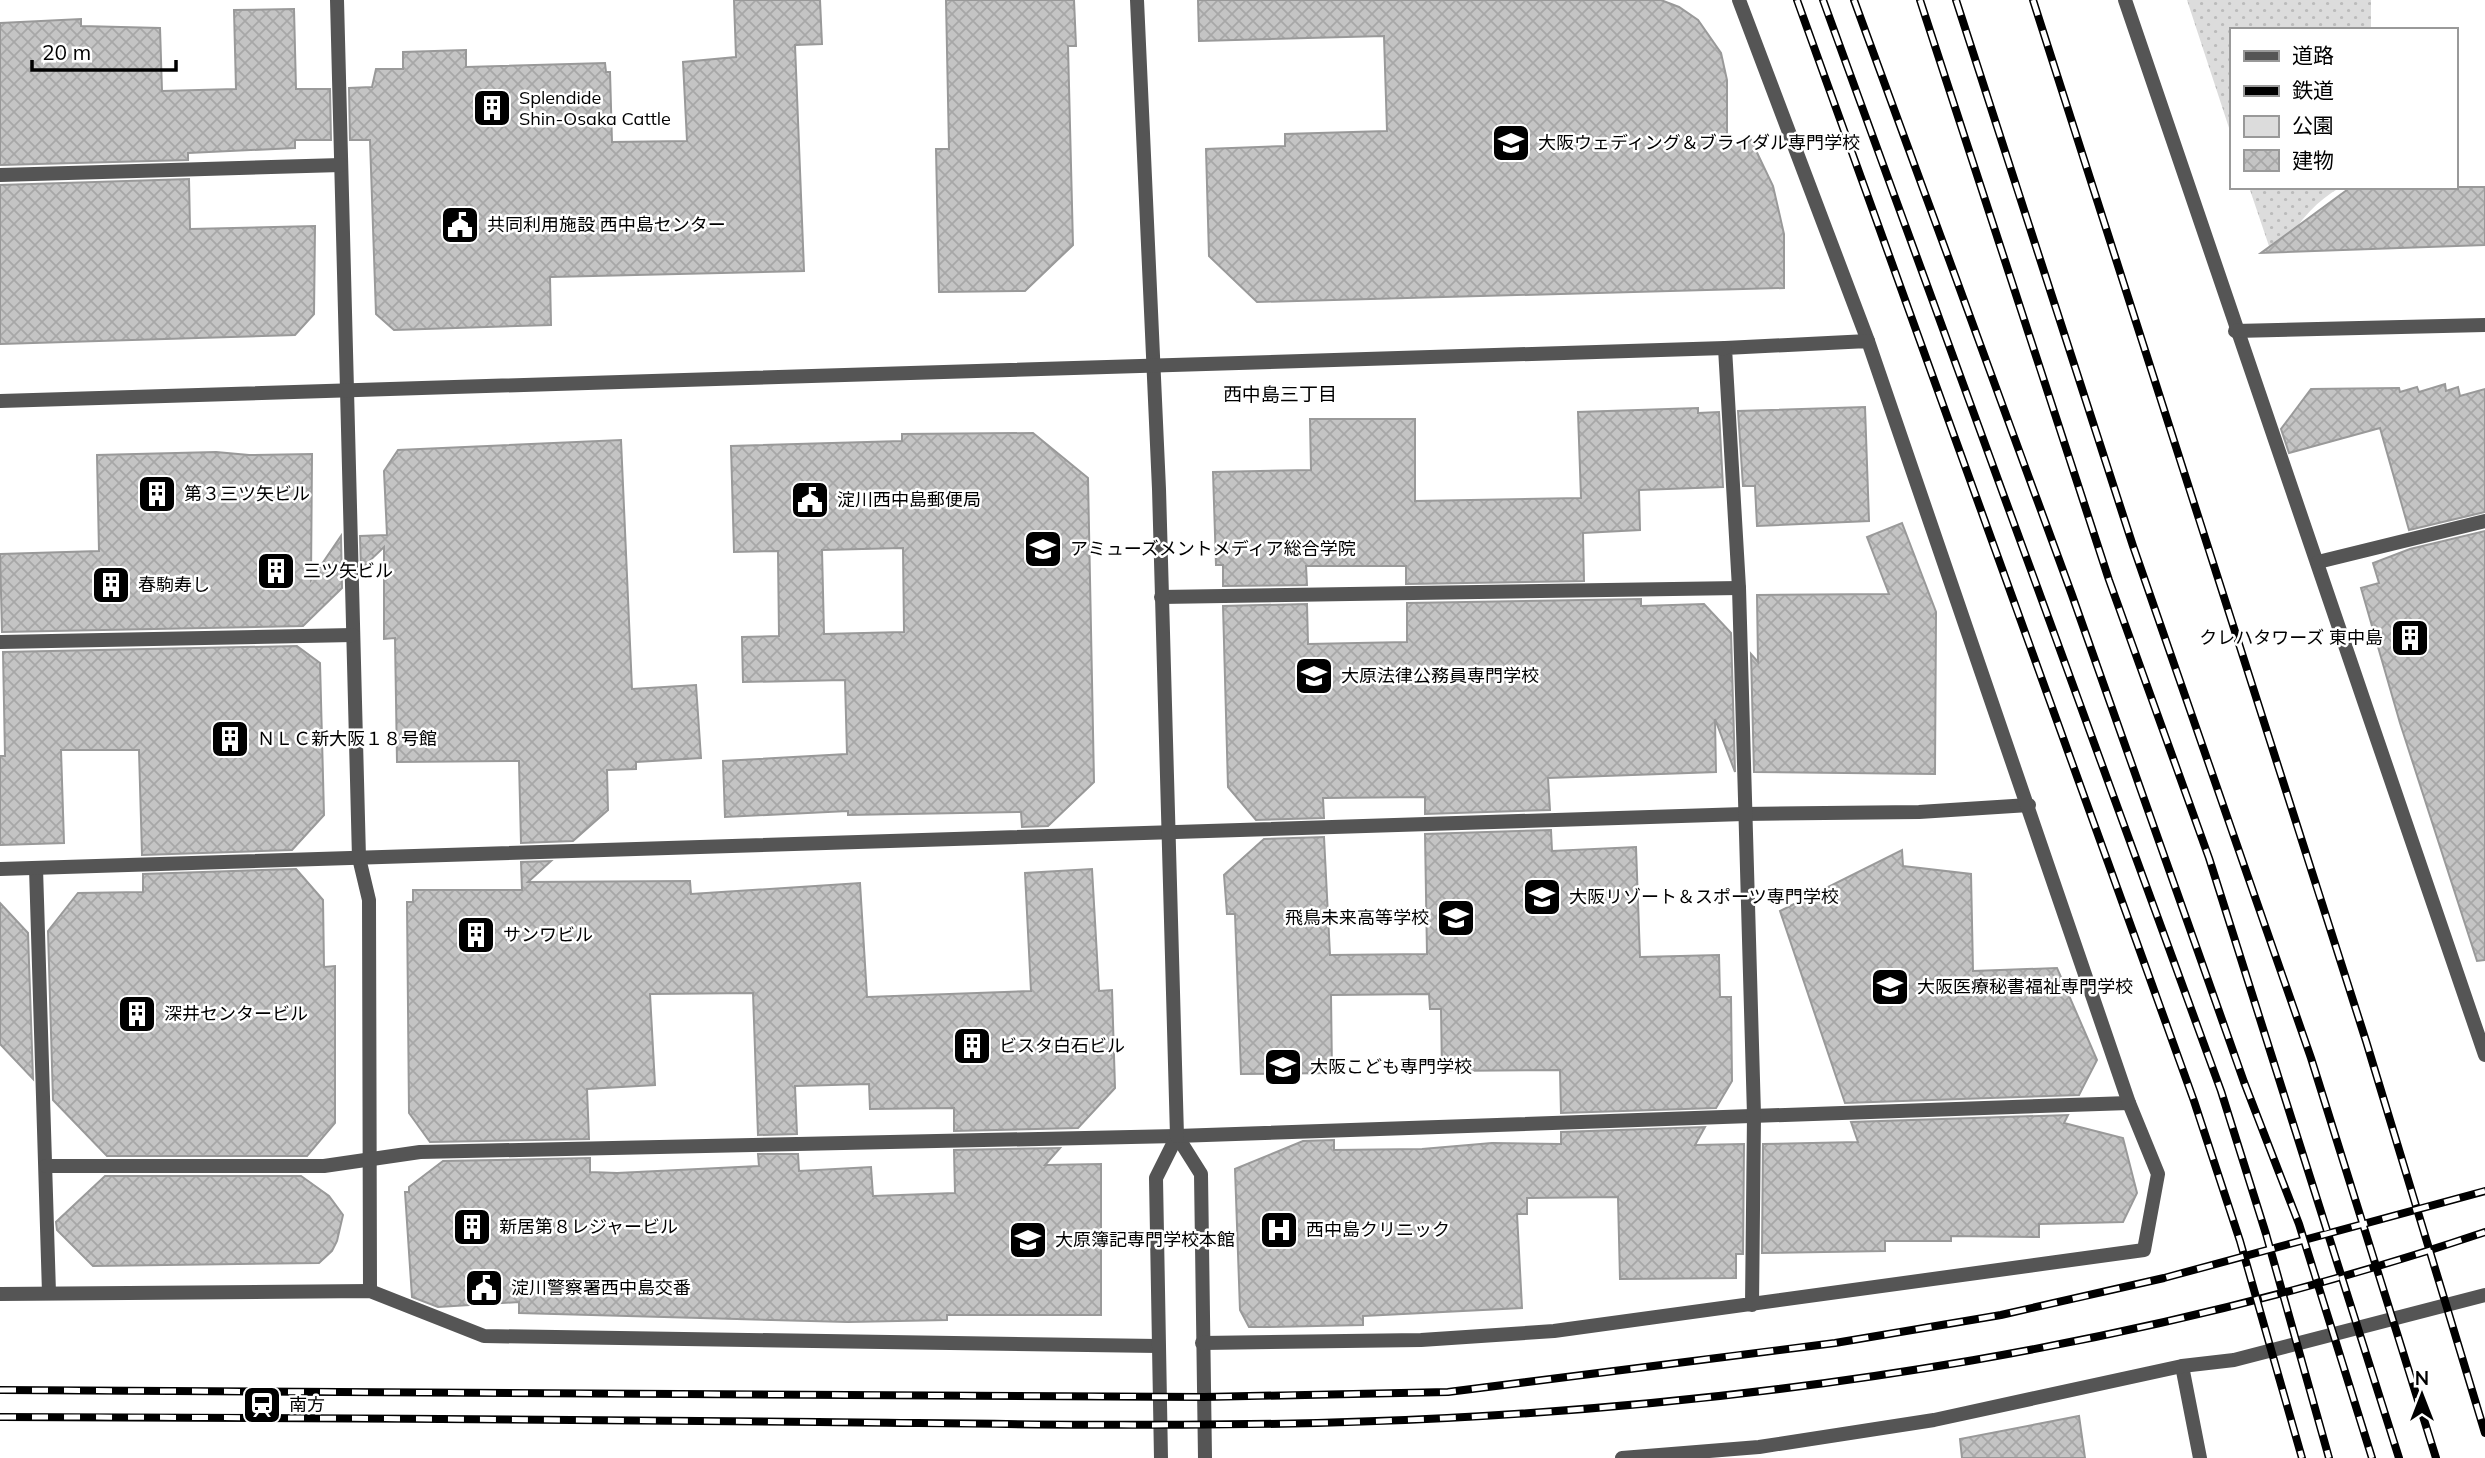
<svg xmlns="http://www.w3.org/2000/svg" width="2485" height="1458" font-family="Mulish,'Noto Sans JP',sans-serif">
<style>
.green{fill:url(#green-dots)}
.building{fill:url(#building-cross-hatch);stroke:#999;stroke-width:2;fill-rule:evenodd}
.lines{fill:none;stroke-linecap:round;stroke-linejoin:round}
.minor{stroke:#555;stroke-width:14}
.tertiary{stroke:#555;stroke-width:14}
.rail-casing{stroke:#000;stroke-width:8}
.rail{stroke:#fff;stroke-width:5;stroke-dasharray:16;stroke-linecap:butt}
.labels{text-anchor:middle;stroke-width:5;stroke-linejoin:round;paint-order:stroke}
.poi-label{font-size:18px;fill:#000;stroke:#fff;text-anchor:start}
.neighbourhood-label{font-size:19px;fill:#000;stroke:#fff}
</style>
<defs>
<pattern id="green-dots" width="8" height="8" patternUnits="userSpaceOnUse" patternTransform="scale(1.75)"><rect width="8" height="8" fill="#dcdcdc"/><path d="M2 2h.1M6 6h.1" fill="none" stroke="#bbb" stroke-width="1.8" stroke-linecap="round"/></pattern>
<pattern id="building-cross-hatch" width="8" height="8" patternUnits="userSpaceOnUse" patternTransform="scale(1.75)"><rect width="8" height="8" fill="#c4c4c4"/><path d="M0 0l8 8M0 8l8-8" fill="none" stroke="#a7a7a7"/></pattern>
</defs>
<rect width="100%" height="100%" fill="#fff"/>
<g class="green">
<polygon points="2187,0 2371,0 2371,30 2231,30 2231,134"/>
<path d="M 2249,187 L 2341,187 C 2314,202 2296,225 2281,252 L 2271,252 Z"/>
</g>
<g class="building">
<polygon points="734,0 820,0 822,44 795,45 804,271 550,277 551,325 394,330 376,314 370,140 350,140 349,88 372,87 376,69 403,69 403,52 466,50 466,67 605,63 606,72 610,72 612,142 687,141 683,62 736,57"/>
<polygon points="946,0 1074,0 1076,46 1068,46 1073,245 1025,291 939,292 936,149 949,149"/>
<polygon points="1198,0 1661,0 1679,7 1698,20 1721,53 1727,80 1727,144 1750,138 1773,186 1784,234 1784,288 1257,302 1209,256 1206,149 1285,146 1285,134 1387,131 1384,36 1199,41"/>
<polygon points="294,9 296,89 330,89 331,140 295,140 295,148 188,153 188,160 0,165 0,23 81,19 81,26 160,28 162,91 236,89 234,10"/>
<polygon points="189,179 190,229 315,226 314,314 295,335 0,344 0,185"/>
<polygon points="2351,187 2485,187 2485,245 2261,253"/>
<polygon points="2445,384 2446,391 2458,387 2460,396 2485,389 2485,512 2409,530 2380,428 2289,453 2281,429 2311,389 2399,388 2400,392 2417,387 2419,392"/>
<polygon points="1865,407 1869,521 1757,526 1755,486 1743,486 1738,411"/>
<polygon points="1698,408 1698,413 1719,412 1723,487 1639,490 1640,530 1583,533 1584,581 1406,584 1406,566 1306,566 1307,585 1223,586 1223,565 1216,565 1213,472 1311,470 1310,419 1415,419 1415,501 1581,498 1578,412"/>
<path d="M 1033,433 L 1088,478 L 1094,782 L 1048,826 L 1022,827 L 1021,812 L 848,815 L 848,811 L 725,817 L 723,761 L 847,754 L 845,680 L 743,682 L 742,637 L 779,636 L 778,551 L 734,552 L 731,446 L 902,441 L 902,434 ZM 903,548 L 904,632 L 824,634 L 822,550 Z"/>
<polygon points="621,440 632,689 696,685 701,758 636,762 636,769 607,770 608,810 573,841 521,843 519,761 397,762 395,638 384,639 384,547 361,569 360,536 387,535 384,471 398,450"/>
<polygon points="216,452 249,455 312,454 311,580 341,536 342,588 303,626 2,632 0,554 99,551 97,455"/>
<polygon points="1902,523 1936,612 1935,774 1754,772 1751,654 1758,662 1757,595 1889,594 1867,537"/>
<polygon points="2485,531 2485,960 2477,961 2400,723 2361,588 2379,583 2373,563 2410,549"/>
<polygon points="1641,599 1641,606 1704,604 1731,633 1735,772 1715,719 1716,772 1548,778 1550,810 1425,814 1425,797 1323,798 1324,818 1256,820 1228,787 1223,606 1307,604 1308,644 1407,642 1407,603"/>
<polygon points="297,646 320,663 324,815 292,850 142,855 139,750 61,750 64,843 0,845 0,756 5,756 3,652"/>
<polygon points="1551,830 1552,851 1636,847 1640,957 1719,955 1720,997 1731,997 1732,1081 1716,1108 1561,1113 1560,1070 1442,1071 1441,1009 1430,1009 1429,994 1331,995 1332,1073 1241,1074 1235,914 1227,914 1224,875 1264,839 1324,837 1330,955 1427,954 1425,834"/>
<polygon points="1902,850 1903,866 1971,874 1973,971 2057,968 2097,1060 2079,1095 1845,1103 1780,911"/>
<polygon points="551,861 528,882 690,881 691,894 860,883 867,997 1031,991 1025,873 1092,869 1099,991 1112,990 1115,1088 1078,1128 954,1131 954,1108 870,1109 869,1084 795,1086 797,1134 758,1135 753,993 650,994 655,1085 587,1089 589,1139 430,1142 409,1113 407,902 413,902 413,890 522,890 521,862"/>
<polygon points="296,869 323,900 324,967 335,966 335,1123 307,1156 107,1156 53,1100 48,931 78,893 143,892 143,874"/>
<polygon points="0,903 28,933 33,1079 0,1044"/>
<polygon points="2068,1115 2064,1123 2123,1138 2137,1193 2123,1222 2039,1224 2039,1237 1951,1236 1951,1241 1885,1241 1885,1251 1762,1253 1763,1144 1858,1142 1851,1122"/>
<polygon points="1705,1127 1695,1145 1744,1144 1743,1254 1736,1254 1736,1278 1620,1279 1618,1197 1527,1198 1527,1214 1517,1214 1522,1308 1363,1316 1363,1325 1268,1327 1249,1327 1240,1310 1235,1169 1303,1141 1334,1140 1334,1150 1422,1149 1492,1143 1561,1144 1561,1132"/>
<polygon points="1060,1148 1045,1165 1101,1164 1101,1315 947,1315 947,1320 848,1322 519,1313 519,1302 438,1307 412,1297 405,1192 409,1192 409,1187 443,1161 590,1158 590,1172 617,1173 759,1166 758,1154 798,1154 799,1171 871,1167 873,1196 955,1193 954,1150"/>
<polygon points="105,1176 301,1176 329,1196 343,1215 337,1241 332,1251 319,1263 93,1266 57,1230 56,1222"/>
<polygon points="2079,1416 2085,1458 1962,1458 1960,1439"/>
</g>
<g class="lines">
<g class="minor">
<polyline points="337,0 359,858 369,900 370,1291"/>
<polyline points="1739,0 1868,341"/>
<path d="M 2125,0 C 2242,353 2366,703 2485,1055"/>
<polyline points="0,175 341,165"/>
<polyline points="2235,331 2485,325"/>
<polyline points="2318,562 2485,521"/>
<polyline points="1161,597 1739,588"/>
<polyline points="0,642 353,635"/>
<polyline points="36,868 49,1293"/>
<polyline points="0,869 1744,814 1919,812 2029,805"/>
<polyline points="1177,1136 1201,1174 1205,1458"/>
<polyline points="46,1166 324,1166 420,1152 1177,1136 2129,1103"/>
<polyline points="0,1294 370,1291 484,1336 1158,1346"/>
<polyline points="1202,1343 1421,1340 1554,1331 2144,1250 2158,1174 2129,1103 1868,341 1725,348 1739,588 1754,1115 1752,1305"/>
<polyline points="2182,1366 2200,1458"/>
<polyline points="1161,1458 1156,1178 1177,1136"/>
<polyline points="1622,1458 1759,1447 1934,1420 2182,1366 2234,1360 2485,1295"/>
</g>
<g class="tertiary">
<polyline points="1137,0 1159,489 1177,1136"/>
<polyline points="0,401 1725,348"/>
</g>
<defs>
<g id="rail">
<polyline points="1797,0 2194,1101 2240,1241 2302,1458"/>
<polyline points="1823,0 2221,1091 2266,1234 2329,1458"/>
<polyline points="1854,0 2072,595 2244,1082 2299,1224 2372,1458"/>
<polyline points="1920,0 2109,580 2209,858 2399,1458"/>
<polyline points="1956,0 2133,546 2311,1058 2436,1458"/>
<polyline points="2033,0 2366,1041 2485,1433"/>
<polyline points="0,1390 1204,1397 1448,1392 1835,1343 2001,1315 2164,1278 2485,1191"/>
<path d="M 0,1417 C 273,1417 545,1420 818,1422 C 1028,1424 1238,1429 1447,1418 C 1795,1400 2155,1344 2485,1232"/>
</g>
</defs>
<use href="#rail" class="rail-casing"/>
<use href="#rail" class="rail"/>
</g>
<defs>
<symbol id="building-square" viewBox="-11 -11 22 22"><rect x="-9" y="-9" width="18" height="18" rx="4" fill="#000" stroke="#fff"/><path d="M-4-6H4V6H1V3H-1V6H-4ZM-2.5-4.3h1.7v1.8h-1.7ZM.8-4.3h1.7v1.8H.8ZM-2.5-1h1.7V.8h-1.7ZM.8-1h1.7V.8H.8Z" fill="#fff"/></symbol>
<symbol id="university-square" viewBox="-11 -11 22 22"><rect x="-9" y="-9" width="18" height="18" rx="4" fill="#000" stroke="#fff"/><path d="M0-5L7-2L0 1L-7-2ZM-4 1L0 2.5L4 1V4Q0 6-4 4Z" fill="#fff"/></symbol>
<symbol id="civic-square" viewBox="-11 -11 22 22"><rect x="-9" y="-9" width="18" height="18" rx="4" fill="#000" stroke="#fff"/><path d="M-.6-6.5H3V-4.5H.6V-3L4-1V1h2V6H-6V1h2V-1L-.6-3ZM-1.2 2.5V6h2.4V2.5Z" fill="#fff"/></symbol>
<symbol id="school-square" viewBox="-11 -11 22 22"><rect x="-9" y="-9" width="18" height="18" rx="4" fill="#000" stroke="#fff"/><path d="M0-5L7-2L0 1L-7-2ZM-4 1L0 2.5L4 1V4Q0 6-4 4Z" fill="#fff"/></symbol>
<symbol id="hospital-square" viewBox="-11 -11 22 22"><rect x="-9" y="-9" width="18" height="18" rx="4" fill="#000" stroke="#fff"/><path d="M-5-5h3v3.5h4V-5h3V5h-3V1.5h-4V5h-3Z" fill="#fff"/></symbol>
<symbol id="station-square" viewBox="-11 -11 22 22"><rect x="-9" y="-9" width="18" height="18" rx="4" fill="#000" stroke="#fff"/><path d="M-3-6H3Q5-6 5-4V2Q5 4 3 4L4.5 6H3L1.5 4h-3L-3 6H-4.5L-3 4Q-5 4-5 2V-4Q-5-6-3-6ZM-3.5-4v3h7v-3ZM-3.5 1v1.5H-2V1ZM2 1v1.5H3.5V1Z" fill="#fff"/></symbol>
</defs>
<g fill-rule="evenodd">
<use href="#building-square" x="470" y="86" width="44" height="44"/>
<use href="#university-square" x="1489" y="121" width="44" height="44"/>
<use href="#civic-square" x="438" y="203" width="44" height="44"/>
<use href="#building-square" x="135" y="472" width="44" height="44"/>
<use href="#civic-square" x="788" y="478" width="44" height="44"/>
<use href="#university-square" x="1021" y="527" width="44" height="44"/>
<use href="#building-square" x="254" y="549" width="44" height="44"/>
<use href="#building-square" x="89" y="563" width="44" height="44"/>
<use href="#building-square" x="2388" y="616" width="44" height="44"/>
<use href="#university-square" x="1292" y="654" width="44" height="44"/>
<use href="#building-square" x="208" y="717" width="44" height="44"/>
<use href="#university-square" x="1520" y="875" width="44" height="44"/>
<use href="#school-square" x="1434" y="896" width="44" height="44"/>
<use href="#building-square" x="454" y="913" width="44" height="44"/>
<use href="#university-square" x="1868" y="965" width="44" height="44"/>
<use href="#building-square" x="115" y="992" width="44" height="44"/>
<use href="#building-square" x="950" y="1024" width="44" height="44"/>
<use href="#university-square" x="1261" y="1045" width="44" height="44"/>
<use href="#building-square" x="450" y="1205" width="44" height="44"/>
<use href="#hospital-square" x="1257" y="1208" width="44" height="44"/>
<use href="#university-square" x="1006" y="1218" width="44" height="44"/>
<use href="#civic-square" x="462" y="1266" width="44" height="44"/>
<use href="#station-square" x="240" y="1383" width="44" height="44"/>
</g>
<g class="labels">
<g class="poi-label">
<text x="519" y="104">Splendide<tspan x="519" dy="21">Shin-Osaka Cattle</tspan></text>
<text x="1538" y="149">大阪ウェディング＆ブライダル専門学校</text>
<text x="487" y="231">共同利用施設 西中島センター</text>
<text x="184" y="500">第３三ツ矢ビル</text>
<text x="837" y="506">淀川西中島郵便局</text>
<text x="1070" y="555">アミューズメントメディア総合学院</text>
<text x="303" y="577">三ツ矢ビル</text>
<text x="138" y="591">春駒寿し</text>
<text x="2383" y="644" text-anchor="end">クレハタワーズ 東中島</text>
<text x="1341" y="682">大原法律公務員専門学校</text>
<text x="257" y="745">ＮＬＣ新大阪１８号館</text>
<text x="1569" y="903">大阪リゾート＆スポーツ専門学校</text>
<text x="1429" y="924" text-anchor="end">飛鳥未来高等学校</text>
<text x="503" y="941">サンワビル</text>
<text x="1917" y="993">大阪医療秘書福祉専門学校</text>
<text x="164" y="1020">深井センタービル</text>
<text x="999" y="1052">ビスタ白石ビル</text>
<text x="1310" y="1073">大阪こども専門学校</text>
<text x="499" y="1233">新居第８レジャービル</text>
<text x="1306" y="1236">西中島クリニック</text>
<text x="1055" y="1246">大原簿記専門学校本館</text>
<text x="511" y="1294">淀川警察署西中島交番</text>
<text x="289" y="1411">南方</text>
</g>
<g class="neighbourhood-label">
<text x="1280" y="401">西中島三丁目</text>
</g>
</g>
<rect x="2230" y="28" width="228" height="161" fill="#ffffff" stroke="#999999" stroke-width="2"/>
<rect x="2244" y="51" width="35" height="10" fill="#555555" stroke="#999999" stroke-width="2"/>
<text x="2292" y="63" font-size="21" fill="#000000">道路</text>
<rect x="2244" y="86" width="35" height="10" fill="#000000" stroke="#999999" stroke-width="2"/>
<text x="2292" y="98" font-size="21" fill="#000000">鉄道</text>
<rect x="2244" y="116" width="35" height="21" fill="#dcdcdc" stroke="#999999" stroke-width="2"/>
<text x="2292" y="133" font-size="21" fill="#000000">公園</text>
<rect x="2244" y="150" width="35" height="21" fill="url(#building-cross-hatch)" stroke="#999999" stroke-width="2"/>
<text x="2292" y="168" font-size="21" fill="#000000">建物</text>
<g transform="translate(2422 1395)" stroke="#ffffff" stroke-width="5" paint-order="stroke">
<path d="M0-5L12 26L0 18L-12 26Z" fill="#000000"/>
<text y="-10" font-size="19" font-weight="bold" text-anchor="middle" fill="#000000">N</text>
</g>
<path d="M32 60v10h144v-10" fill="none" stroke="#000000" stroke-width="3.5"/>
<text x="42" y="60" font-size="21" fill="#000000" stroke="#ffffff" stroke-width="5" paint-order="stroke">20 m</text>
</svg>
